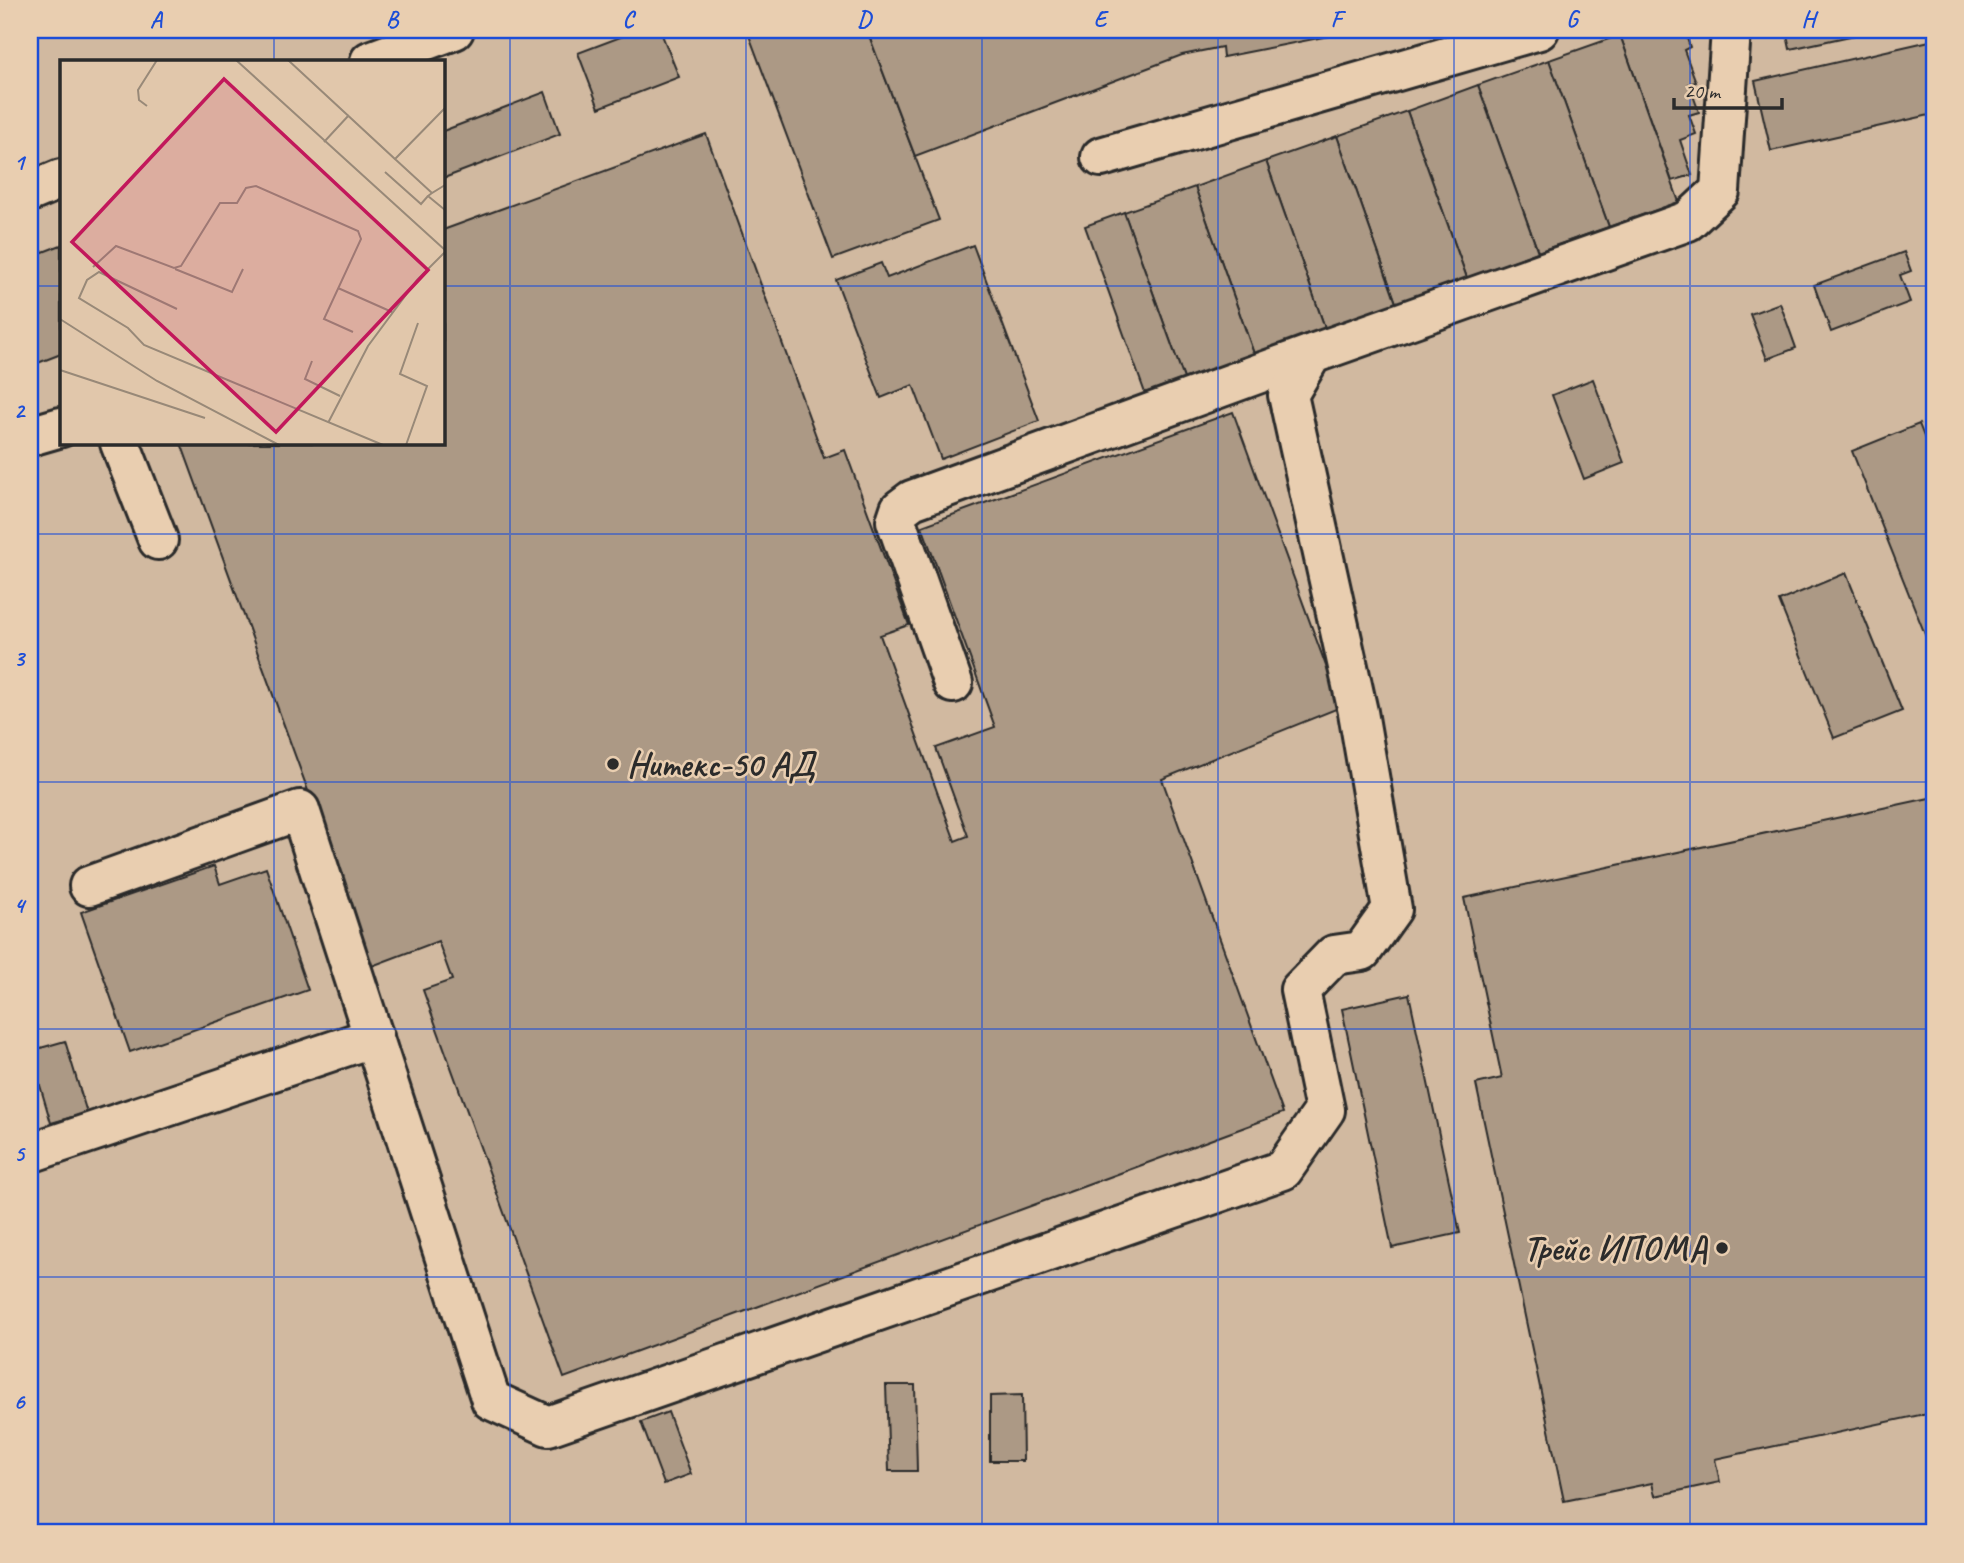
<svg xmlns="http://www.w3.org/2000/svg" width="1964" height="1563" font-family="Caveat,sans-serif">
<style>
.built{fill:#d1b9a0;fill-rule:evenodd}
.building{fill:#ac9985;stroke:#2b2b2b;stroke-width:2}
.lines{fill:none;stroke-linecap:round;stroke-linejoin:round}
.minor-casing{stroke:#2b2b2b;stroke-width:44}
.minor{stroke:#e9ceb0;stroke-width:38}
.grid{fill:none;stroke:#1d4ed8;stroke-width:2;stroke-opacity:0.55}
.poi-dot{fill:#2b2b2b;stroke:#e9ceb0;stroke-width:2.5}
.labels{text-anchor:middle;stroke-width:5;stroke-linejoin:round;paint-order:stroke}
.poi-label{font-size:35px;font-weight:bold;fill:#2b2b2b;stroke:#e9ceb0;text-anchor:start}
.inset-road{fill:none;stroke:#988978;stroke-width:2}
.view{fill:#c2185b;fill-opacity:0.15;stroke:#c2185b;stroke-width:3.5}
.inset-edge{fill:none;stroke:#2b2b2b;stroke-width:3.5}
.neatline{fill:none;stroke:#1d4ed8;stroke-width:2.5}
.grid-label{font-size:23px;text-anchor:middle;font-weight:bold;fill:#1d4ed8}
</style>
<rect width="100%" height="100%" fill="#e1c7ab"/>
<filter id="ink" filterUnits="userSpaceOnUse"><feTurbulence type="fractalNoise" baseFrequency=".0143" numOctaves="2"/><feDisplacementMap in="SourceGraphic" scale="14" xChannelSelector="R" yChannelSelector="G"/><feConvolveMatrix kernelMatrix="1 2 1 2 8 2 1 2 1" color-interpolation-filters="sRGB"/></filter>
<g filter="url(#ink)">
<path class="built" d="M 30,30 L 1934,30 L 1934,1533 L 30,1533 ZM 61,61 L 443,61 L 443,443 L 61,443 Z"/>
<g class="building">
<polygon points="639,30 660,30 679,77 599,108 578,53"/>
<polygon points="747,30 867,30 939,220 833,259"/>
<polygon points="867,30 1359,30 1223,57 1222,47 1182,55 915,156"/>
<polygon points="1634,30 1684,30 1690,47 1684,50 1696,82 1689,84 1699,112 1689,115 1696,134 1680,140 1692,175 1672,181 1620,35"/>
<polygon points="1786,30 1878,30 1790,49"/>
<polygon points="1620,35 1679,202 1609,227 1549,60"/>
<polygon points="1934,40 1934,114 1771,151 1755,81"/>
<polygon points="1549,60 1609,227 1538,252 1478,85"/>
<polygon points="1478,85 1538,252 1467,278 1407,111"/>
<polygon points="545,92 560,134 444,178 443,131"/>
<polygon points="1407,111 1467,278 1396,303 1337,136"/>
<polygon points="706,134 824,458 845,450 909,625 880,635 955,841 968,836 936,748 995,727 922,526 1233,412 1341,707 1162,779 1283,1113 564,1378 423,990 452,980 438,941 372,966 181,443 443,443 443,230"/>
<polygon points="1337,136 1396,303 1325,328 1266,161"/>
<polygon points="1266,161 1325,328 1254,354 1195,187"/>
<polygon points="1195,187 1254,354 1184,379 1124,212"/>
<polygon points="1124,212 1184,379 1145,393 1085,226"/>
<polygon points="61,245 61,354 30,366 30,257"/>
<polygon points="973,245 1039,421 941,459 913,385 881,398 836,280 881,263 887,278"/>
<polygon points="1904,252 1911,271 1900,275 1910,302 1831,332 1814,285"/>
<polygon points="1780,303 1796,348 1767,359 1750,314"/>
<polygon points="1593,379 1624,463 1584,479 1552,395"/>
<polygon points="1919,424 1934,462 1934,657 1852,451"/>
<polygon points="1846,573 1902,711 1834,738 1779,601"/>
<polygon points="1934,797 1934,1412 1715,1459 1720,1482 1655,1496 1652,1483 1564,1501 1476,1084 1502,1078 1464,898"/>
<polygon points="214,866 220,884 266,868 308,990 130,1052 81,912"/>
<polygon points="1409,994 1460,1233 1392,1248 1342,1009"/>
<polygon points="65,1041 87,1113 51,1123 30,1051"/>
<polygon points="886,1385 915,1385 917,1471 889,1471"/>
<polygon points="1022,1395 1023,1461 990,1461 990,1396"/>
<polygon points="668,1412 691,1474 664,1484 641,1422"/>
</g>
<g class="lines">
<defs>
<g id="minor">
<polyline points="370,61 454,30"/>
<polyline points="1101,157 1539,30"/>
<polyline points="30,192 61,179"/>
<polyline points="30,436 61,427"/>
<polyline points="120,443 158,540"/>
<polyline points="953,683 896,521 900,509 912,500 1312,354"/>
<polyline points="89,886 300,810 491,1400 548,1426 1283,1170 1325,1110 1300,990 1334,955 1362,951 1392,909 1358,712 1288,395 1312,354 1688,221 1720,191 1731,30"/>
<polyline points="30,1153 374,1037"/>
</g>
</defs>
<use href="#minor" class="minor-casing"/>
<use href="#minor" class="minor"/>
</g>
</g>
<path class="grid" d="M 274,30 L 274,61M 510,30 L 510,1533M 746,30 L 746,1533M 982,30 L 982,1533M 1218,30 L 1218,1533M 1454,30 L 1454,1533M 1690,30 L 1690,1533M 30,286 L 61,286M 443,286 L 1934,286M 274,443 L 274,1533M 30,534 L 1934,534M 30,782 L 1934,782M 30,1029 L 1934,1029M 30,1277 L 1934,1277"/>
<g class="poi-dot">
<circle cx="613" cy="764" r="7"/>
<circle cx="1722" cy="1248" r="7"/>
</g>
<g class="labels">
<g class="poi-label">
<text x="627" y="776">Нитекс-50 АД</text>
<text x="1708" y="1260" text-anchor="end">Трейс ИПОМА</text>
</g>
</g>
<g transform="translate(60 60)">
<rect width="385" height="385" fill="#e1c7ab"/>
<path class="inset-road" d="M 176,0 L 385,190M 228,0 L 335,99 L 385,48M 87,46 L 79,40 L 78,30 L 97,0M 264,82 L 289,55M 335,99 L 372,133 L 385,125M 325,112 L 361,144 L 368,136M 372,133 L 368,136 L 385,150M 33,207 L 56,186 L 114,208 L 121,206 L 160,143 L 177,143 L 186,128 L 196,126 L 298,171 L 301,179 L 264,259 L 293,272M 115,209 L 172,232 L 183,209M 278,228 L 332,252M 117,249 L 39,212 L 27,220 L 19,238 L 68,268 L 84,285 L 323,385M 0,259 L 97,321 L 219,385M 252,301 L 245,319 L 280,336M 0,310 L 145,358M 268,363 L 308,286 L 357,220 L 385,192M 346,385 L 367,326 L 340,314 L 358,263"/>
<path class="view" d="M 164,19 L 368,210 L 216,372 L 12,182 Z"/>
<rect width="385" height="385" class="inset-edge"/>
</g>
<rect width="1964" height="1563" fill="none" stroke="#e9ceb0" stroke-width="77"/>
<path d="M1674 98v10h108v-10" fill="none" stroke="#2b2b2b" stroke-width="3.5"/>
<text x="1684" y="98" font-size="21" fill="#2b2b2b" stroke="#e9ceb0" stroke-width="5" paint-order="stroke">20 m</text>
<rect x="38" y="38" width="1888" height="1486" class="neatline"/>
<g class="grid-label">
<text x="156" y="27">A</text>
<text x="392" y="27">B</text>
<text x="628" y="27">C</text>
<text x="864" y="27">D</text>
<text x="1100" y="27">E</text>
<text x="1336" y="27">F</text>
<text x="1572" y="27">G</text>
<text x="1808" y="27">H</text>
<text x="19" y="170">1</text>
<text x="19" y="418">2</text>
<text x="19" y="666">3</text>
<text x="19" y="913">4</text>
<text x="19" y="1161">5</text>
<text x="19" y="1409">6</text>
</g>
</svg>
